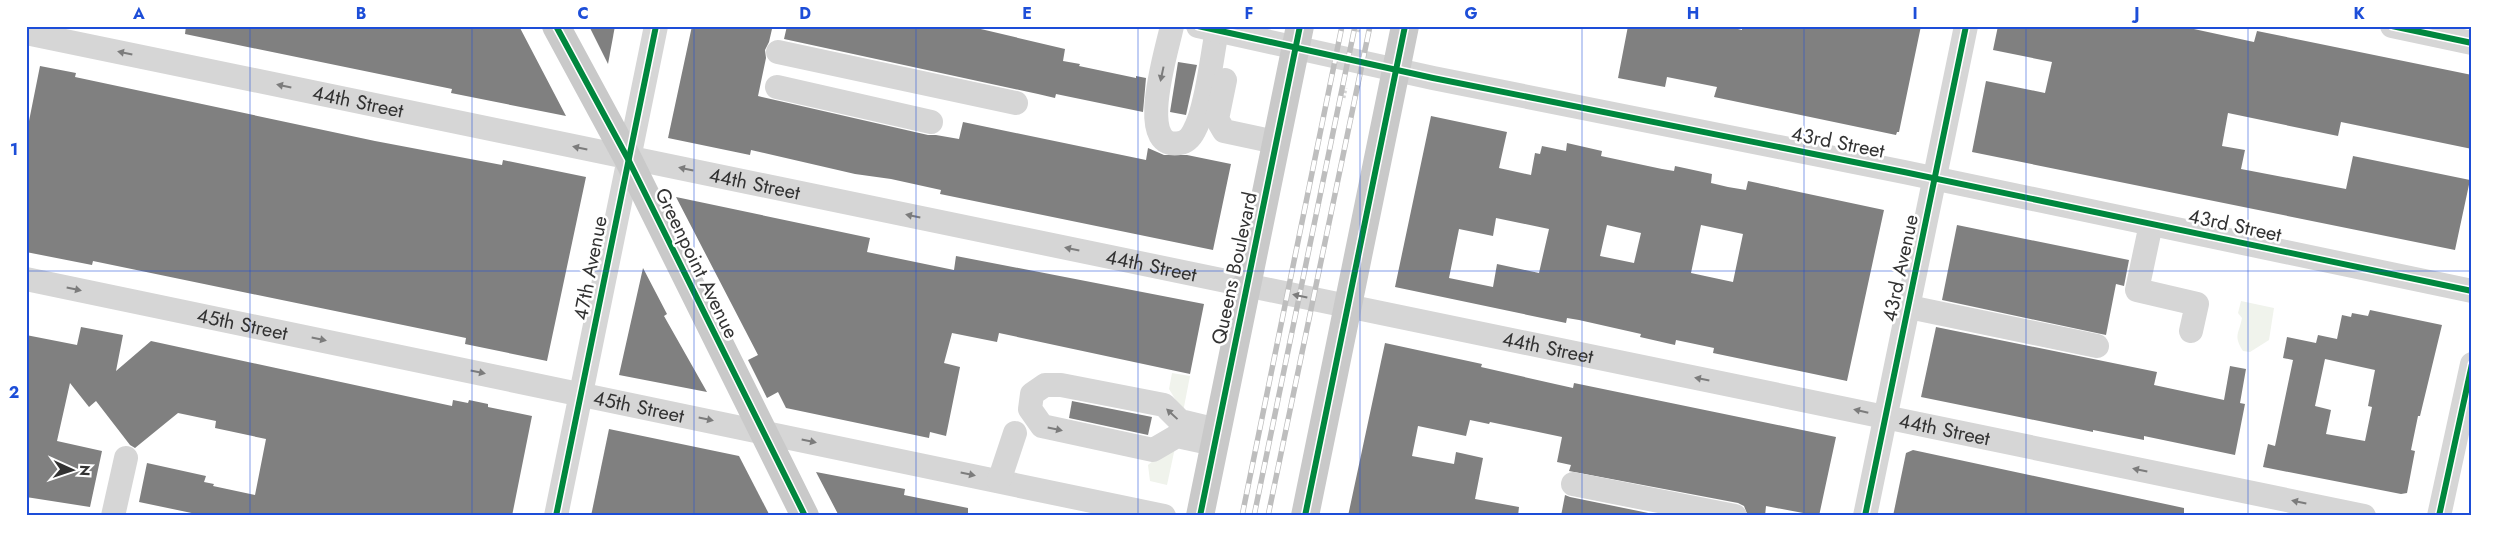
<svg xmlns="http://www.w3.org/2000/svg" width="2498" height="542" font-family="Jost,sans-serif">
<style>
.green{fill:#f0f3ec}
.building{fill:#808080;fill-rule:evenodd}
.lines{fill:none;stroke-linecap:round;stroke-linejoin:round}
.path{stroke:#d4d4d4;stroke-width:3;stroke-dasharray:2.5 2.5;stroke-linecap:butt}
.minor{stroke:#d6d6d6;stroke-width:24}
.major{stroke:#c9c9c9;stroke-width:28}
.rail-casing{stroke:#bebebe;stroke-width:5.5}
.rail{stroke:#fff;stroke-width:4;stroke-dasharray:11;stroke-linecap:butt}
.cycleway-casing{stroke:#fff;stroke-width:9}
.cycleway{stroke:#00873e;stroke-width:6}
.oneway{fill:#7c7c7c}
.grid{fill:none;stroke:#1d4ed8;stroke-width:1;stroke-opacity:0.55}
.labels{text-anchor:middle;stroke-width:5;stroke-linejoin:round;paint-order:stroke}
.street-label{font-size:20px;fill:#323232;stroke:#fff}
.neatline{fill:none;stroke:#1d4ed8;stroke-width:2}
.grid-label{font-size:16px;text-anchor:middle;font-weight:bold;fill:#1d4ed8}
</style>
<rect width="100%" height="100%" fill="#fff"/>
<g class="green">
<path d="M 2241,301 L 2274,308 L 2269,340 L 2250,352 L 2243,351 C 2233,335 2239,334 2242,318 L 2238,313 Z"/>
<polygon points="1172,373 1190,376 1183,412 1169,389"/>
<polygon points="1176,443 1167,485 1150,481 1148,465"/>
</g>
<g class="building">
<polygon points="186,26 519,26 566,116 451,93 452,89 185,34"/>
<polygon points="589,26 615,26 608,64"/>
<polygon points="692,26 761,26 772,29 769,42 765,50 766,58 758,96 928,135 936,135 959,139 963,122 1146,160 1148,148 1164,155 1187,155 1231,164 1213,250 940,194 941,190 891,179 855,174 751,150 750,155 668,138"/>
<polygon points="787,26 968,26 1065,49 1063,61 1080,64 1079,66 1136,78 1136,76 1146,78 1143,112 1056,94 1055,98 1038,94 784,39"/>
<polygon points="1628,26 1726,26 1742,30 1742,26 1921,26 1899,132 1897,132 1896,135 1714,97 1717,87 1667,77 1665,87 1618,78"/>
<polygon points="1998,26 2180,26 2254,42 2257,31 2472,75 2472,149 2341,122 2338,136 2228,113 2222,146 2245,150 2241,169 2346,189 2353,156 2470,180 2455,250 1972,152 1986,81 2045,93 2052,62 1993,50"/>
<polygon points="1178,62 1197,65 1186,115 1170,112"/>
<polygon points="40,66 76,73 75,77 375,141 502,165 503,160 586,177 547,361 465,344 466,338 93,261 92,265 26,252 26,136"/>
<path d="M 1431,116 L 1507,132 L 1499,168 L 1531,175 L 1535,153 L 1540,154 L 1542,146 L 1566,151 L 1567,143 L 1602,151 L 1601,156 L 1662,169 L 1674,171 L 1675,166 L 1712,174 L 1711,183 L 1728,187 L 1746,190 L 1748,181 L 1884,210 L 1847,381 L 1713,353 L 1714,348 L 1676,340 L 1675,345 L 1640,337 L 1641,334 L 1579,320 L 1567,318 L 1566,323 L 1395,287 ZM 1496,218 L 1549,229 L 1539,273 L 1497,264 L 1493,287 L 1449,278 L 1459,229 L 1493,236 ZM 1607,225 L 1641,233 L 1634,263 L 1600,256 ZM 1701,225 L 1743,234 L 1733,282 L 1691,273 Z"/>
<polygon points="676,197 870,238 867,252 954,270 956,256 1204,304 1190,374 999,333 997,342 952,333 944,363 960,367 946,436 930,432 929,438 786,408 778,392 767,398 748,360 758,355"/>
<polygon points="1957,225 2129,260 2124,286 2116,284 2106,335 1942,300"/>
<polygon points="643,268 667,314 664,316 707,392 619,375"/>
<path d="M 2370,310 L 2442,325 L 2420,416 L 2418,416 L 2411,450 L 2415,451 L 2407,493 L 2401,494 L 2263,467 L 2268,444 L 2275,446 L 2293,360 L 2283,358 L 2287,337 L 2316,343 L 2318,335 L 2337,339 L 2342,315 L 2351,317 L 2352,313 L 2368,316 ZM 2325,359 L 2375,370 L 2368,406 L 2372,407 L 2365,441 L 2326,434 L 2331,410 L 2315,406 Z"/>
<polygon points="81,327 123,335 116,371 151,341 452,406 453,400 468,403 469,400 488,404 488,407 532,416 512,516 206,516 139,502 147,463 206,476 204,482 214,484 213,486 255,495 266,439 215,428 216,421 178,413 135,448 130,445 96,401 89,407 70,383 57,441 102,451 90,507 26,497 26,335 77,345"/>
<polygon points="1936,327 2157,372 2154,385 2224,400 2230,366 2246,369 2240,403 2245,404 2235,455 2144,436 2144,440 2093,430 2093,432 1921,397"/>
<polygon points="1385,343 1482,364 1481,367 1555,384 1573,388 1574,383 1836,437 1819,516 1766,506 1765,516 1748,516 1744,506 1738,503 1569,471 1571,465 1557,462 1562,437 1490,422 1489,424 1470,420 1466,436 1418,426 1412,456 1454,464 1456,452 1483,458 1475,499 1519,507 1518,516 1348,516"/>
<polygon points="1072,401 1152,417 1148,435 1069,418"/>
<polygon points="609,429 739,456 770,516 591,516"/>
<polygon points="1913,450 2184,508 2184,516 1893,516 1906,453"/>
<polygon points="816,472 905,489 904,495 968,508 968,516 839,516"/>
<polygon points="1565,495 1570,497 1663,516 1561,516"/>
</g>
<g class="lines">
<g class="path">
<polyline points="1358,32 1360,26"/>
<polyline points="1344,98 1346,88"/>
</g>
<g class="minor">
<path d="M 1172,26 C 1168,47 1134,152 1180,143 C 1186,142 1191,137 1194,131 C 1206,110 1212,56 1217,30"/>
<polyline points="1198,26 1433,78 1904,172 2472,291"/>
<polyline points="2392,26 2472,43"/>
<path id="s1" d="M 26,33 L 2364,516"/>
<polyline points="778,52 1016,103"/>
<polyline points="1225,80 1217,119 1224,131 1276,142"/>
<polyline points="777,87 931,122"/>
<polyline points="2151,224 2137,290 2197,304 2191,331"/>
<path id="s2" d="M 26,279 L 1164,516"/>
<polyline points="1909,307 2097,346"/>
<polyline points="1214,444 1177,436 1153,450 1042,426 1030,409 1032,394 1045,385 1061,385 1164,405 1180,421 1217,430"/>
<polyline points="999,481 1015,433"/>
<polyline points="1573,484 1735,516"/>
<polyline points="113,516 126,458"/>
<polyline points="556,516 656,26"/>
<polyline points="1865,516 1966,26"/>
<polyline points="2439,516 2472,364"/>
</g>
<g class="major">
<polyline points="556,26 628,159 805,516"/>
<polyline points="1200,516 1300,26"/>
<polyline points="1305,516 1405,26"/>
</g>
<defs>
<g id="rail">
<polyline points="1242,516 1342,26"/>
<polyline points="1254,516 1355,26"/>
<polyline points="1268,516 1370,26"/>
</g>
</defs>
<use href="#rail" class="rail-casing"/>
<use href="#rail" class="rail"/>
<defs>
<g id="cycleway">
<polyline points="556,26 628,159 805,516"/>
<polyline points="1198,26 1433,78 1904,172 2472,291"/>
<polyline points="2392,26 2472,43"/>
<polyline points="556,516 656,26"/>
<polyline points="1200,516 1300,26"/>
<polyline points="1305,516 1405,26"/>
<polyline points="1865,516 1966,26"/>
<polyline points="2439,516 2472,364"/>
</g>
</defs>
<use href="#cycleway" class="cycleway-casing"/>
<use href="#cycleway" class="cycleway"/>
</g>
<defs><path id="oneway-solid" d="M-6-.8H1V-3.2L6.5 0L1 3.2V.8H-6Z" transform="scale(1.25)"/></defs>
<g class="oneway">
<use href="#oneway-solid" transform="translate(125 53) rotate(-168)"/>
<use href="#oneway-solid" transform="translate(1162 74) rotate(102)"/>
<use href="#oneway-solid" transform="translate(284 86) rotate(-168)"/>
<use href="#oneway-solid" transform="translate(580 148) rotate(-168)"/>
<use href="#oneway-solid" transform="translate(686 169) rotate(-168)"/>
<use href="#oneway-solid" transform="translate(913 216) rotate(-168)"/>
<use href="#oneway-solid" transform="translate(1072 249) rotate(-168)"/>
<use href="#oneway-solid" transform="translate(74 289) rotate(12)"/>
<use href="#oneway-solid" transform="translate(1300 296) rotate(-168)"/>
<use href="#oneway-solid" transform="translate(319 339) rotate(12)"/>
<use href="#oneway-solid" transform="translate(478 372) rotate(12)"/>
<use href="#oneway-solid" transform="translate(1702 379) rotate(-169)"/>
<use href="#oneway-solid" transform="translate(1861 411) rotate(-167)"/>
<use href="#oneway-solid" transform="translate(1172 414) rotate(-137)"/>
<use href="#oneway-solid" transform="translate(706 419) rotate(12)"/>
<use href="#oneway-solid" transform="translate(1055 429) rotate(12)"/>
<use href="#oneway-solid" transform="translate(809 441) rotate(12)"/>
<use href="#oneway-solid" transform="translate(2140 470) rotate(-168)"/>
<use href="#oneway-solid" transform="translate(968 474) rotate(12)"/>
<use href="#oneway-solid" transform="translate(2299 502) rotate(-168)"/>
</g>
<path class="grid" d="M 250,26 L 250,516M 472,26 L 472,516M 694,26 L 694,516M 916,26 L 916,516M 1138,26 L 1138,516M 1360,26 L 1360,516M 1582,26 L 1582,516M 1804,26 L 1804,516M 2026,26 L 2026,516M 2248,26 L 2248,516M 26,271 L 2472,271"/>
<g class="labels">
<g class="street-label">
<text dy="7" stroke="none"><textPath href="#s1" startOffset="339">44th Street</textPath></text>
<text transform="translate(1838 142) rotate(11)" y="7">43rd Street</text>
<text dy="7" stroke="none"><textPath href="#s1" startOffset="744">44th Street</textPath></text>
<text transform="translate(2235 225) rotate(12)" y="7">43rd Street</text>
<text transform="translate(697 263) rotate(64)" y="7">Greenpoint Avenue</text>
<text dy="7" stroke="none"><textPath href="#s1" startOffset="1149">44th Street</textPath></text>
<text transform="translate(590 268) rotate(-79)" y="7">47th Avenue</text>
<text transform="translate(1234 268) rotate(-78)" y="7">Queens Boulevard</text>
<text transform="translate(1900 268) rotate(-78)" y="7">43rd Avenue</text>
<text dy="7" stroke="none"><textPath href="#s2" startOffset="221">45th Street</textPath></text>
<text dy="7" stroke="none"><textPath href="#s1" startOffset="1554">44th Street</textPath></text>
<text dy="7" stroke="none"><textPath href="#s2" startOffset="626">45th Street</textPath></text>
<text dy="7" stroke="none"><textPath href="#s1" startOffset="1959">44th Street</textPath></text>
</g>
</g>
<rect width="2498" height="542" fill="none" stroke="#ffffff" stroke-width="55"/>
<g transform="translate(72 470) rotate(93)" stroke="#ffffff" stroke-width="4" paint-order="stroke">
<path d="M0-4L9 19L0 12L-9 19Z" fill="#323232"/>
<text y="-8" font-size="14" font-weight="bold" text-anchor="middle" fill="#323232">N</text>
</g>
<rect x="28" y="28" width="2442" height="486" class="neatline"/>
<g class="grid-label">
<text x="139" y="19">A</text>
<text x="361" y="19">B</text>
<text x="583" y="19">C</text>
<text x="805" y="19">D</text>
<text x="1027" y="19">E</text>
<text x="1249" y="19">F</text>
<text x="1471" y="19">G</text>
<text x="1693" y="19">H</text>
<text x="1915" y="19">I</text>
<text x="2137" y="19">J</text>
<text x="2359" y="19">K</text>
<text x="14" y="155">1</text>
<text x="14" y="398">2</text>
</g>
</svg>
